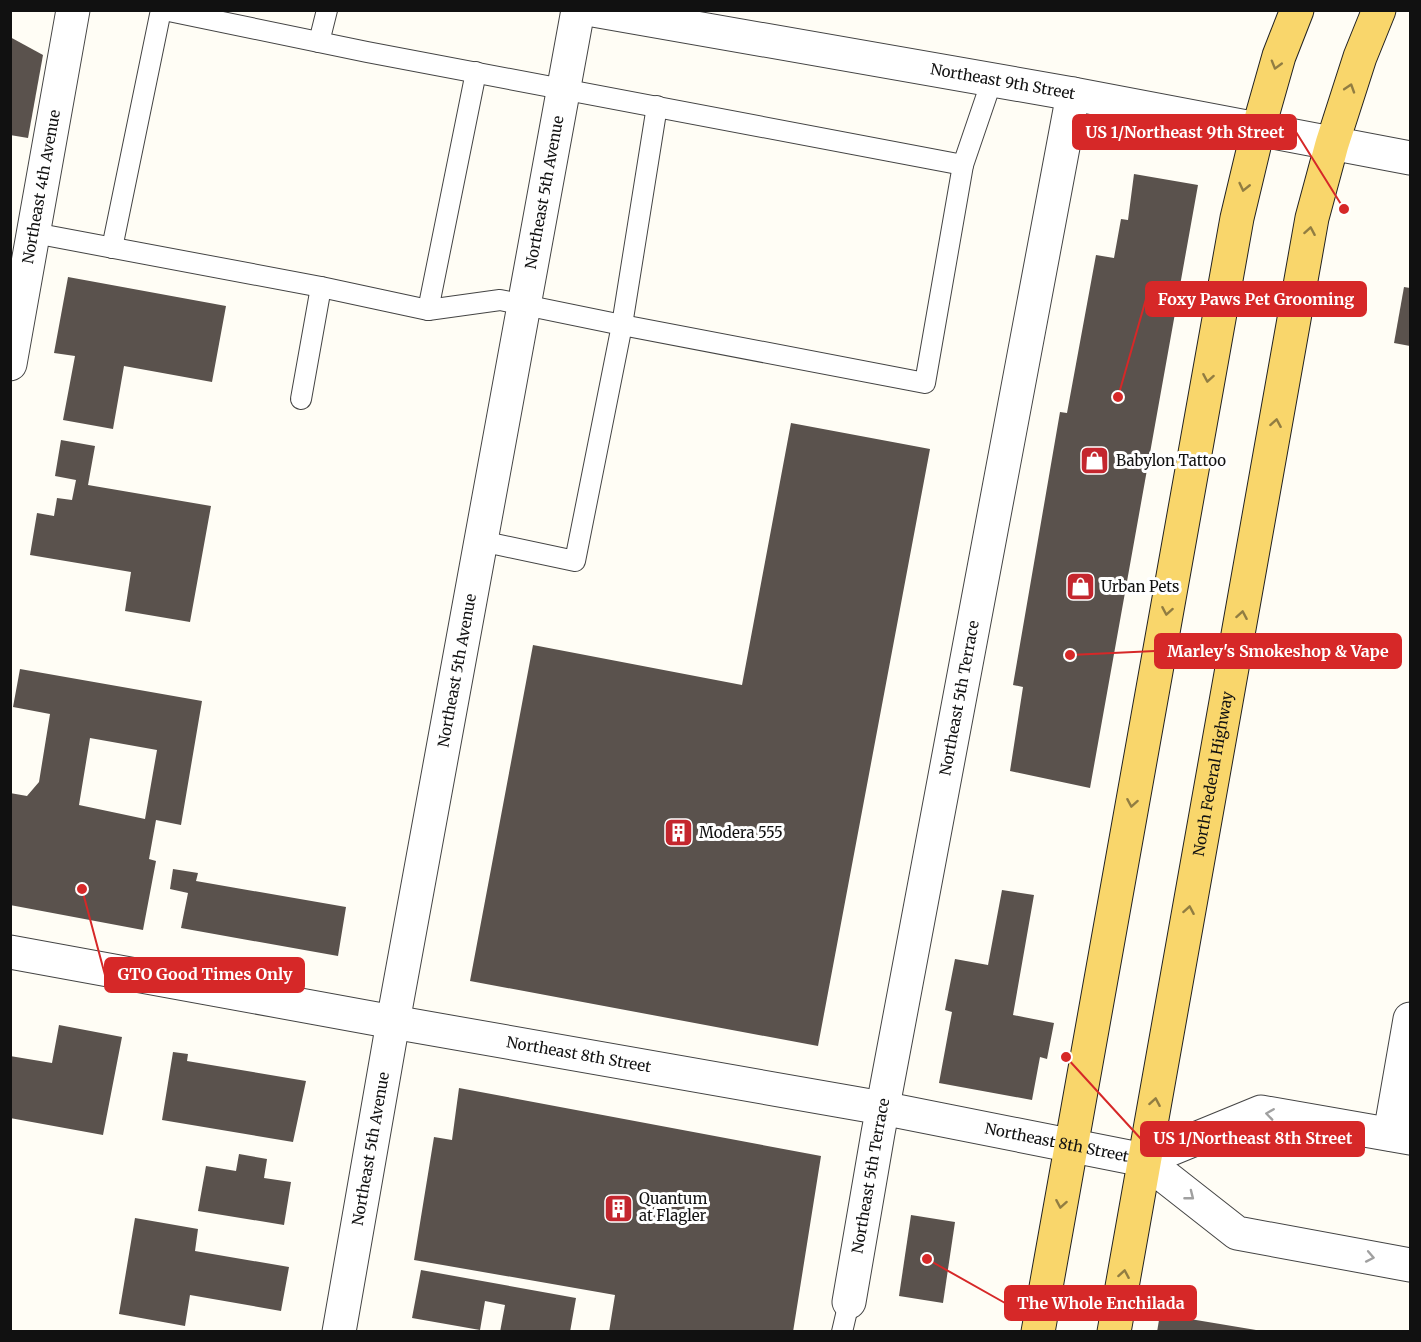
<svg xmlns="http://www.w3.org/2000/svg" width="1421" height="1342" font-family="Merriweather,serif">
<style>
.building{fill:#5a524d;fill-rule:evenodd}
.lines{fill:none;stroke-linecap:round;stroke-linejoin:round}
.lane-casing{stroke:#444;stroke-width:22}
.street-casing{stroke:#444;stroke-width:35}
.primary-casing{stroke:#222;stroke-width:35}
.lane{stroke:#fff;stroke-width:20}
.street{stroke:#fff;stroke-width:33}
.primary{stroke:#f9d66b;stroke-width:33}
.oneway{stroke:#917d42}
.oneway2{stroke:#a0a0a0}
.labels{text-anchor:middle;stroke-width:6;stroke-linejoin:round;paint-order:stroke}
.street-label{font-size:15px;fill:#111;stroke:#fff}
.poi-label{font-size:15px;fill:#111;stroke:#fff;text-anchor:start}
.leader{fill:none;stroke:#d62828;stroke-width:2}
.callout-dot{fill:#d62828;stroke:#fff;stroke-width:2}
.callout{fill:#d62828;stroke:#d62828;stroke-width:2}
.callout-label{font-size:16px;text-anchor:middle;font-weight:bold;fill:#fff}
</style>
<rect width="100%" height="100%" fill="#fffdf5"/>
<g class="building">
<polygon points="10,37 43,55 28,138 10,135"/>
<polygon points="1134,174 1198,185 1090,788 1010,771 1023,687 1013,685 1060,412 1067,413 1096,255 1114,258 1121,219 1128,220"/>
<polygon points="68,277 226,306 212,382 124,366 113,429 63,420 75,356 54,353"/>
<polygon points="1404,287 1410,288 1410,346 1394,343"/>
<polygon points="791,423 930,449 818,1046 470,981 533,645 742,685"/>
<polygon points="61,440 95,446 88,485 211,506 190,622 125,611 131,572 30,555 37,513 54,516 57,498 72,500 76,480 55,476"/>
<path d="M 20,669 L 202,701 L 181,825 L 156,820 L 149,859 L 156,861 L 143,930 L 10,905 L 10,793 L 27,796 L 39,782 L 50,714 L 13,707 ZM 90,738 L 157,750 L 145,819 L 79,805 Z"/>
<polygon points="173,869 198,873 196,881 346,907 338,956 181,928 188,893 170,889"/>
<polygon points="1002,890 1034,895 1013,1015 1054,1023 1047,1059 1040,1057 1032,1100 939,1083 952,1012 945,1010 955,959 988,965"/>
<polygon points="59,1025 122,1037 103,1135 10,1118 10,1056 52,1063"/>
<polygon points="173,1052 188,1054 187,1061 306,1081 293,1142 162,1120"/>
<polygon points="459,1088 821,1156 793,1332 609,1332 615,1295 414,1260 434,1137 452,1140"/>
<polygon points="239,1154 267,1159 264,1178 291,1182 284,1225 198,1211 206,1166 236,1171"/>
<polygon points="911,1215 955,1222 943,1303 899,1296"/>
<polygon points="135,1218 198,1229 195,1251 289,1267 281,1311 190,1295 185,1326 119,1314"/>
<polygon points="421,1270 576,1298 570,1332 500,1332 505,1305 485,1301 480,1330 412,1318"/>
<polygon points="1160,1314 1256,1330 1255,1332 1157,1332"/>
</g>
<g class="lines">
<defs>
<g id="lane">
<polyline points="164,10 367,52 963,165 992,80"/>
<polyline points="319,42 327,10"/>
<polyline points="34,233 321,287 428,310 500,300 622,325 925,383 963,165"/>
<polyline points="112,248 161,10"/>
<polyline points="428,310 476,72"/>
<polyline points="301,399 321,287"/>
<polyline points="481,541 575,561 622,325 657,106"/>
<polyline points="842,1332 849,1302"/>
</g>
<g id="street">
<path id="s1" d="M 593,10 L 1073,94 L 1410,158"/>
<path id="s2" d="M 10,364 L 73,10"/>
<path id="s3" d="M 10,952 L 393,1022 L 882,1108 L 1144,1160 L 1237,1233 L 1410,1265"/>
<polyline points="1390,1134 1410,1019"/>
<polyline points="1144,1160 1261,1112 1410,1138"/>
<path id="s4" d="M 849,1302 L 878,1133 L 1073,94"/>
<path id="s5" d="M 339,1332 L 393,1022 L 578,10"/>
</g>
<g id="primary">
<polyline points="1038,1332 1237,218 1258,130 1279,56 1297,10"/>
<path id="s6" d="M 1114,1332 L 1312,218 L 1332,144 L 1360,57 L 1379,10"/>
</g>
</defs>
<use href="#lane" class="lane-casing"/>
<use href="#street" class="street-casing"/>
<use href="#primary" class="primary-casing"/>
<use href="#lane" class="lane"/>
<use href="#street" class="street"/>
<use href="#primary" class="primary"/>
</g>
<defs><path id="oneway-chevron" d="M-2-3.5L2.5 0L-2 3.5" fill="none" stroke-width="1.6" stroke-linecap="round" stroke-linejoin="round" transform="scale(1.5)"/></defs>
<g class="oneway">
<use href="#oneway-chevron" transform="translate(1276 65) rotate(106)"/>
<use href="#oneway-chevron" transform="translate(1350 88) rotate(-72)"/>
<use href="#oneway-chevron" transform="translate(1244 187) rotate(103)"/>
<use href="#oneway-chevron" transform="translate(1310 231) rotate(-80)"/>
<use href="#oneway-chevron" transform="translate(1208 378) rotate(100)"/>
<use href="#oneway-chevron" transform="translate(1276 423) rotate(-80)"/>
<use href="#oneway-chevron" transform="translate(1167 611) rotate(100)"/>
<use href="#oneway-chevron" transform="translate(1242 615) rotate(-80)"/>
<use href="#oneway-chevron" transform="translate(1132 803) rotate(100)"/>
<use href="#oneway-chevron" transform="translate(1189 910) rotate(-80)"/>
<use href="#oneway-chevron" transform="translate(1155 1102) rotate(-80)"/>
<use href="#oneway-chevron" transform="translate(1061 1204) rotate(100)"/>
<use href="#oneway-chevron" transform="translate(1124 1274) rotate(-80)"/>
</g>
<g class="oneway2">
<use href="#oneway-chevron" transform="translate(1270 1114) rotate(-172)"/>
<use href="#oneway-chevron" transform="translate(1190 1196) rotate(38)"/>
<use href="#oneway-chevron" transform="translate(1370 1257) rotate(11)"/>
</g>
<defs>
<symbol id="shop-square" viewBox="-11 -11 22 22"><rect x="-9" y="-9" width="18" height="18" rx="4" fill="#c4262e" stroke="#fff"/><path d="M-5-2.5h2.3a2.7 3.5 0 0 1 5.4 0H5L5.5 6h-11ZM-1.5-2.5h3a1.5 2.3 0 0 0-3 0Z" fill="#fff"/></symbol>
<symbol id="building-square" viewBox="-11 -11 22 22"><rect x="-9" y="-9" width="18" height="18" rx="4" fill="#c4262e" stroke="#fff"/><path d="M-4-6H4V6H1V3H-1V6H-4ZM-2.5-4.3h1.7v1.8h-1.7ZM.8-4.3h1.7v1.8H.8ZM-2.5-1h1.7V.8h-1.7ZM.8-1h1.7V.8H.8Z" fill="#fff"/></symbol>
</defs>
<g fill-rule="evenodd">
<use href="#shop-square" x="1078" y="444" width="33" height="33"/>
<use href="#shop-square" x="1064" y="570" width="33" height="33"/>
<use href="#building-square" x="662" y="816" width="33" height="33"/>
<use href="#building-square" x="602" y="1192" width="33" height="33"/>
</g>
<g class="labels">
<g class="street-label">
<text dy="5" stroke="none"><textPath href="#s1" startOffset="416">Northeast 9th Street</textPath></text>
<text dy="5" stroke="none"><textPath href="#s2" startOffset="180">Northeast 4th Avenue</textPath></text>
<text dy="5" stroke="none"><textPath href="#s5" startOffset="1158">Northeast 5th Avenue</textPath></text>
<text dy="5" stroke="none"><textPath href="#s5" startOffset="672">Northeast 5th Avenue</textPath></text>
<text dy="5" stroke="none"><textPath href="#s4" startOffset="614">Northeast 5th Terrace</textPath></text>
<text dy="5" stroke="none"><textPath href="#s6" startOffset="567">North Federal Highway</textPath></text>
<text dy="5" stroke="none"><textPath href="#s3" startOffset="578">Northeast 8th Street</textPath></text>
<text dy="5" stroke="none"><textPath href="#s3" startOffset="1064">Northeast 8th Street</textPath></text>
<text dy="5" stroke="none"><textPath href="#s5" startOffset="186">Northeast 5th Avenue</textPath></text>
<text dy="5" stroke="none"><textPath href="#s4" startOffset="128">Northeast 5th Terrace</textPath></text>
</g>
<g class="poi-label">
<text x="1116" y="466">Babylon Tattoo</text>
<text x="1101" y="592">Urban Pets</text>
<text x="699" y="838">Modera 555</text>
<text x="639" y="1204">Quantum<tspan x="639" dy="17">at Flagler</tspan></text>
</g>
</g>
<path class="leader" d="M1344 209L1296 132M1118 397L1146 299M1070 655L1155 651M82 889L105 975M1066 1057L1141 1139M927 1259L1005 1303"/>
<g class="callout-dot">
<circle cx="1344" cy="209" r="6"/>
<circle cx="1118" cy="397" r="6"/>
<circle cx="1070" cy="655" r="6"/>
<circle cx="82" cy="889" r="6"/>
<circle cx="1066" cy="1057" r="6"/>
<circle cx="927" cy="1259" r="6"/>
</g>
<g class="callout">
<rect x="1073" y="115" width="223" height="34" rx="6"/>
<rect x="1146" y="282" width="220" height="34" rx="6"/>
<rect x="1155" y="634" width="246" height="34" rx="6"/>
<rect x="105" y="958" width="199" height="34" rx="6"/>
<rect x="1141" y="1122" width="223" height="34" rx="6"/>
<rect x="1005" y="1286" width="191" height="34" rx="6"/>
</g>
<g class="callout-label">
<text x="1185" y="138">US 1/Northeast 9th Street</text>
<text x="1256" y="305">Foxy Paws Pet Grooming</text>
<text x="1278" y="657">Marley's Smokeshop &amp; Vape</text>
<text x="205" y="980">GTO Good Times Only</text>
<text x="1253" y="1144">US 1/Northeast 8th Street</text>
<text x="1101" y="1309">The Whole Enchilada</text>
</g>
<rect width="1421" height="1342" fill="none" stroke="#111111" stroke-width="24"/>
</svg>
